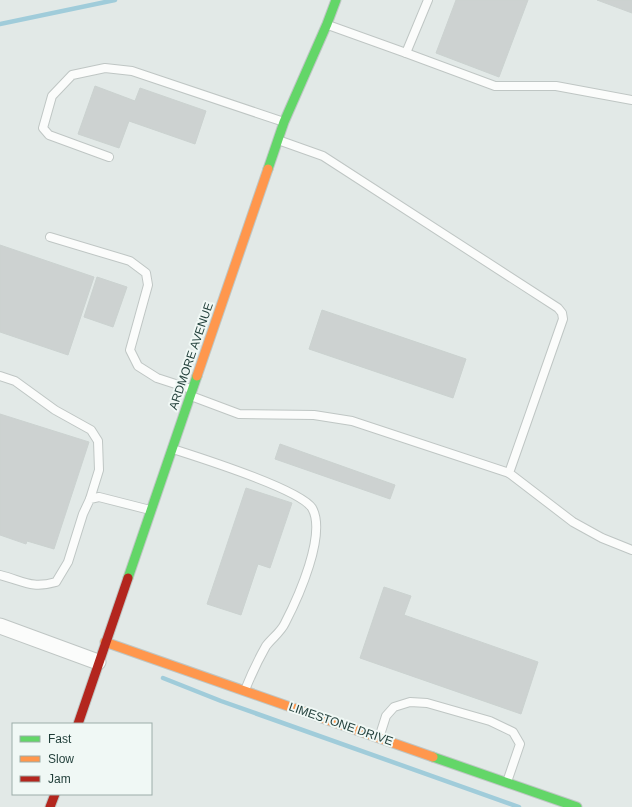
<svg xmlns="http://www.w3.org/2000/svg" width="632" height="807" font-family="Helvetica,sans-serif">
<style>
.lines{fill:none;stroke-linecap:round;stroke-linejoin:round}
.stream{stroke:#a0ccda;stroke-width:4.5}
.building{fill:#cdd2d1;stroke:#cbd2d0}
.lane-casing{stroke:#bfc6c4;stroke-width:10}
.street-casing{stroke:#bfc6c4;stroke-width:17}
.fast-casing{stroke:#bec6c4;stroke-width:11}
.slow-casing{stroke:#bec6c4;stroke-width:11}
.jam-casing{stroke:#bec6c4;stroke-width:11}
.lane{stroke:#fbfcfb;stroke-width:8}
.street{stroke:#fbfcfb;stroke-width:15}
.fast{stroke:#63d668;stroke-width:9}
.slow{stroke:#ff974d;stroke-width:9}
.jam{stroke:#b3261e;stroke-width:9}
.labels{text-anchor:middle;stroke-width:4;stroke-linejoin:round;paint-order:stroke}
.street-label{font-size:12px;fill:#1f3d38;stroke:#f0f8f5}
</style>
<rect width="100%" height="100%" fill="#e2e9e7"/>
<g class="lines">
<g class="stream">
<polyline points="0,24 115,0"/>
<polyline points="163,678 221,701 519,807"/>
</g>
</g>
<g class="building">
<polygon points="456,0 528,0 499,77 436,53"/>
<polygon points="597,0 632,0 632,13"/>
<polygon points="95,86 135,101 140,88 206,111 195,144 129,121 119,148 78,134"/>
<polygon points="0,245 94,277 68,355 0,332"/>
<polygon points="97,277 127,287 113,327 84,317"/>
<polygon points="322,310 466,359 453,398 309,349"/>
<polygon points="0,414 89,442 54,549 27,541 26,544 0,535"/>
<polygon points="280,444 395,485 390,499 275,459"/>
<polygon points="246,488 292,503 270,568 258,564 241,615 207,604"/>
<polygon points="384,587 411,596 404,615 538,662 521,714 360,658"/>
</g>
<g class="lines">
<defs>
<g id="lane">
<polyline points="328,25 406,53 428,0"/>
<polyline points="406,53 495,86 556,86 632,100"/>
<polyline points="278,140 323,156 558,308 562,313 563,319 509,473 573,522 602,538 632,550"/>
<polyline points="109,157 49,135 43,128 52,96 72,75 105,68 132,71 284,122"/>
<polyline points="50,237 130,261 146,273 148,285 130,350 138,366 157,378 191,389"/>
<polyline points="0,376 15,381 55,410 91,430 98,441 99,470 90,499"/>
<polyline points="191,396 239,414 314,415 352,421 509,473"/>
<path d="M 173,449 C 198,457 300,489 312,508 C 327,534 298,598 285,623 C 281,632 272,638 266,646 C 258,660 251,675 245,690"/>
<path d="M 0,575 C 24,581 31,589 56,582 L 68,562 L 83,514 L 90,499 L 99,497 L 150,510"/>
<polyline points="379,738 386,716 394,707 410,702 427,703 490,721 513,732 520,744 507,782"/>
</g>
<polyline id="street" points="0,626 98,662"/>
<g id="fast">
<polyline points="268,169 284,122 327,24 336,0"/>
<polyline points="128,578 197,376"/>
<polyline points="433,757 577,807"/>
</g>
<g id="slow">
<polyline points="197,376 268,169"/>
<polyline points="105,642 433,757"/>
</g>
<g id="jam">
<polyline points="78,724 128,578"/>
<polyline points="50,807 55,794"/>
</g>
</defs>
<use href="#lane" class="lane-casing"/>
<use href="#street" class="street-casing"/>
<use href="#fast" class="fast-casing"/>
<use href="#slow" class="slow-casing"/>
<use href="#jam" class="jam-casing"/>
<use href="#lane" class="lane"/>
<use href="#street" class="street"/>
<use href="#fast" class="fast"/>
<use href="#slow" class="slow"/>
<use href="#jam" class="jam"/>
</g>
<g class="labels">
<g class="street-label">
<text transform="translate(191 356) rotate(-71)" y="4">ARDMORE AVENUE</text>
<text transform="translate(341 724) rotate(19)" y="4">LIMESTONE DRIVE</text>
</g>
</g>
<rect x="12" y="723" width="140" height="72" fill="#f0f8f5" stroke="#9cada9"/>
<rect x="20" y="736" width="20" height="6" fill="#63d668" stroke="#9cada9"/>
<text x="48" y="743" font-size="12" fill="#1f3d38">Fast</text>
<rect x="20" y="756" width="20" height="6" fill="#ff974d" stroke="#9cada9"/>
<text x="48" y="763" font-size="12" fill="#1f3d38">Slow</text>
<rect x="20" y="776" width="20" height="6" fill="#b3261e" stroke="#9cada9"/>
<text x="48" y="783" font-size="12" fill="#1f3d38">Jam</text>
</svg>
